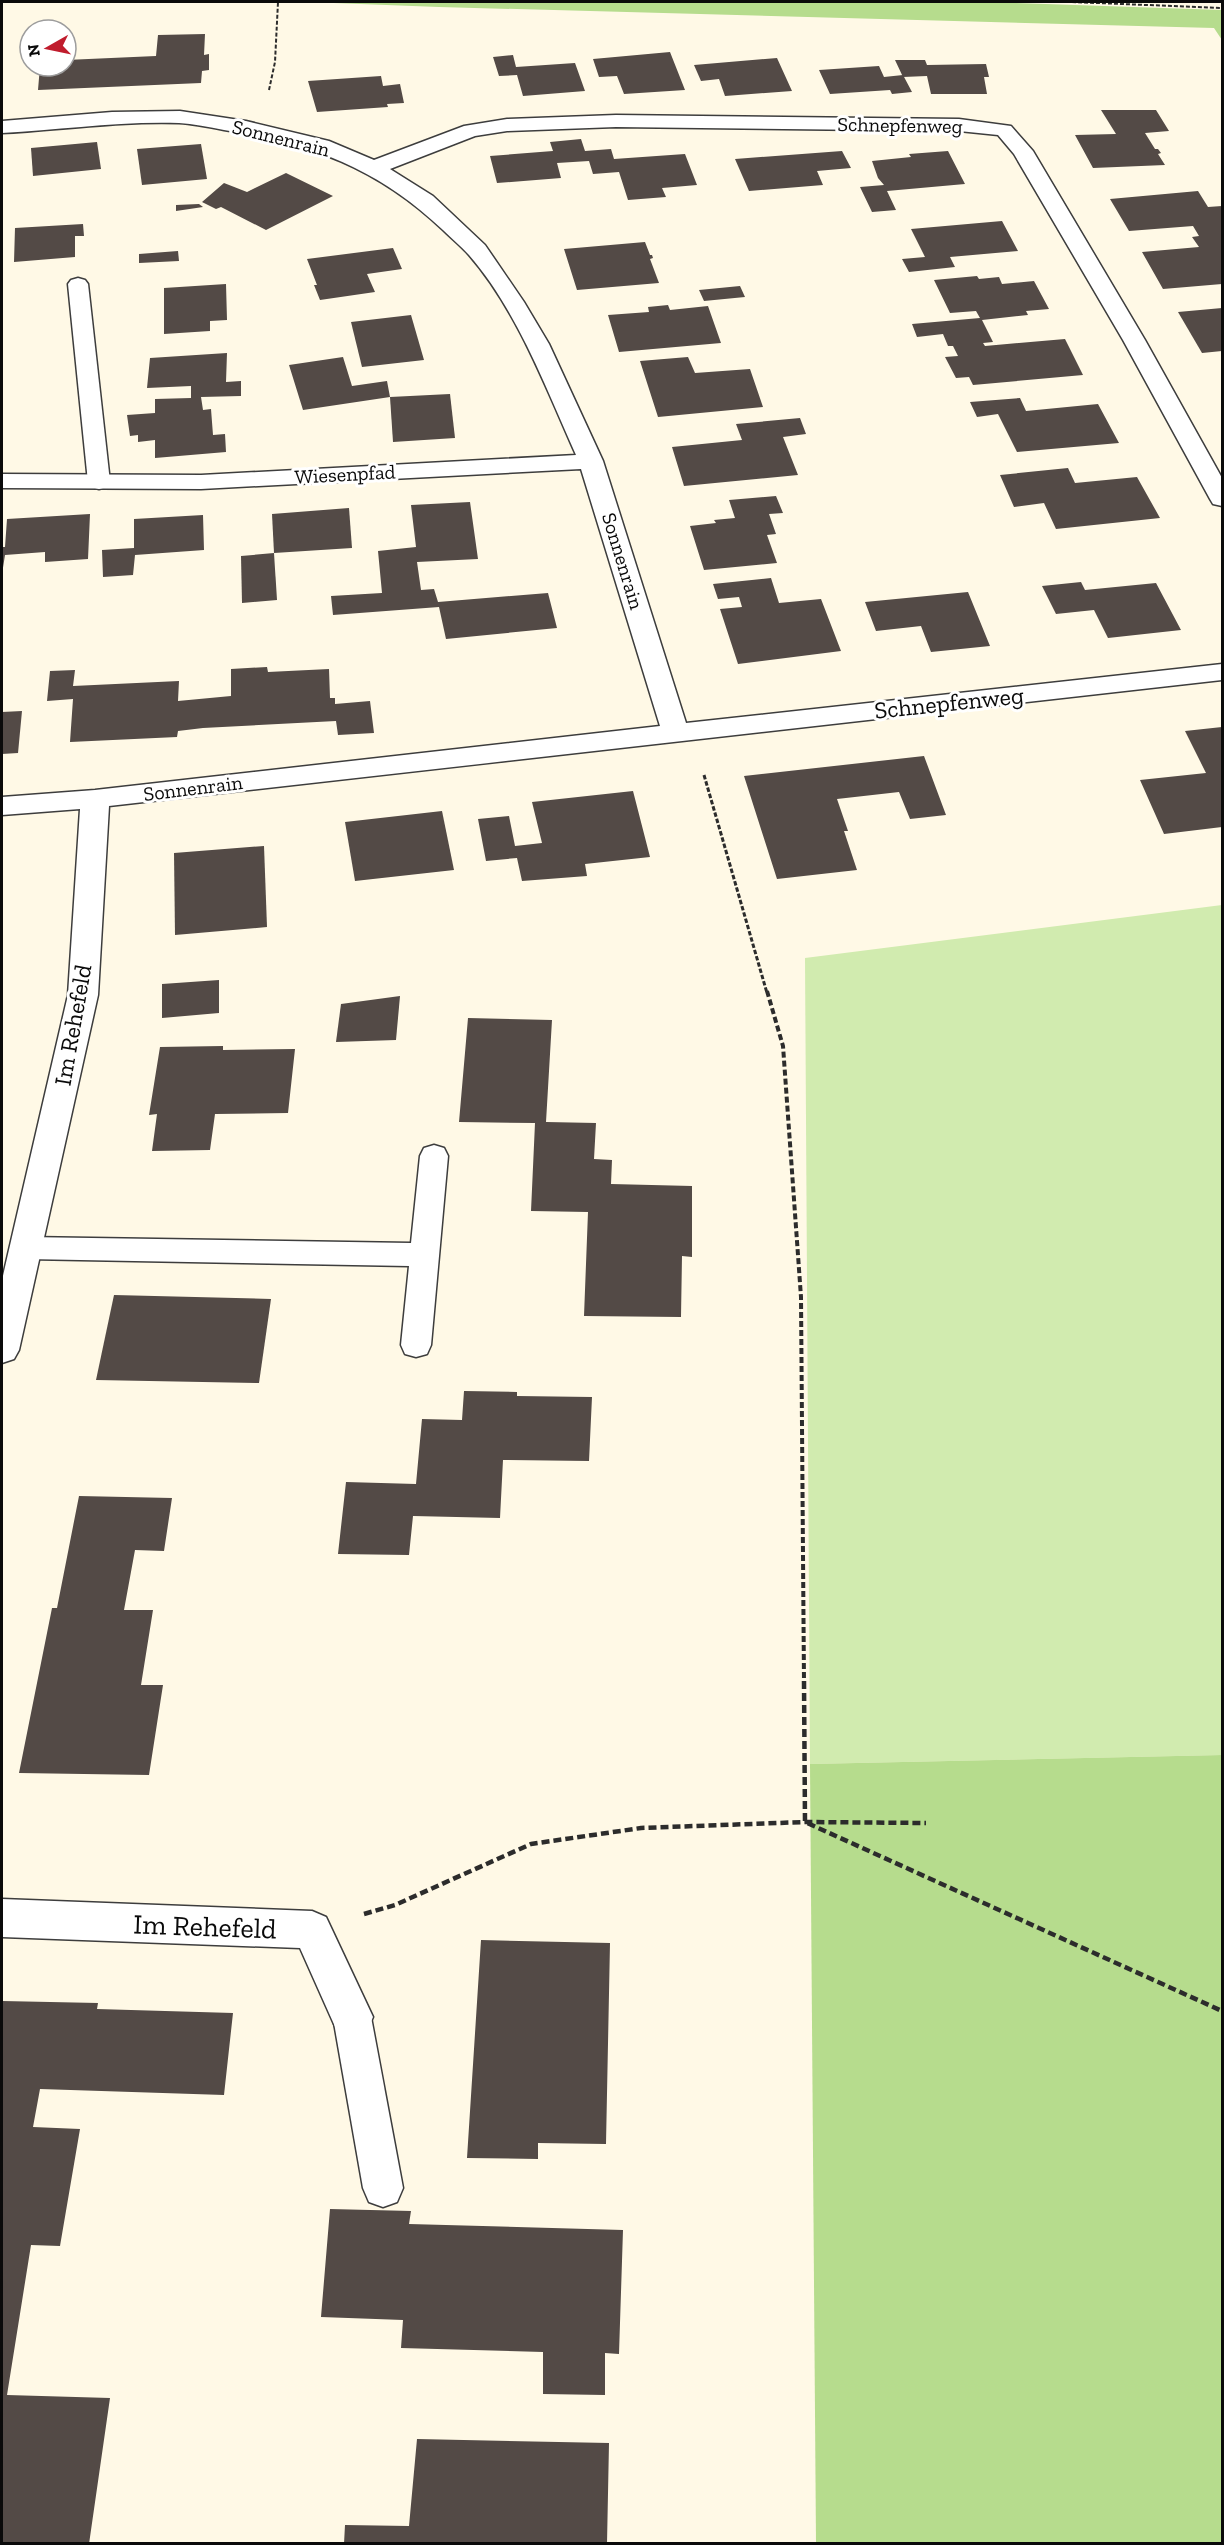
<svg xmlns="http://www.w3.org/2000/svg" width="1224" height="2545" font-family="'Zilla Slab',serif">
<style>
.green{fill:#d1ebaf}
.forest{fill:#b6dc8d}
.building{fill:#534a46}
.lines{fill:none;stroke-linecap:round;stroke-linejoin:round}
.service-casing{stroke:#3d3d3d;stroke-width:3}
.minor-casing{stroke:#3d3d3d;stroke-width:3}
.path-far3{stroke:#2c2c2c;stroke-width:2;stroke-dasharray:4 2;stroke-linecap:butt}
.path-far2{stroke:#2c2c2c;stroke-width:3;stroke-dasharray:4.5 2;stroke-linecap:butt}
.path-far1{stroke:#2c2c2c;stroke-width:4;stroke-dasharray:6 3;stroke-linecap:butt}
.path{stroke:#2c2c2c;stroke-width:4.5;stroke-dasharray:8 4;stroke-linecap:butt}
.service{fill:#fff;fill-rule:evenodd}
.minor{fill:#fff;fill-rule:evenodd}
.labels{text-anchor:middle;stroke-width:6;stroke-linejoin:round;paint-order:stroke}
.far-street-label{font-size:20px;fill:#0a0a0a;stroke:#fff}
.street-label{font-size:24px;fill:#0a0a0a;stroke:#fff}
.near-street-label{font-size:28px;fill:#0a0a0a;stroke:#fff}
</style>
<rect width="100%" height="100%" fill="#fff9e6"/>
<polygon class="green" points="1222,905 1222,1755 810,1764 805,958"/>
<g class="forest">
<polygon points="307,2 986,2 1222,10 1222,40 1214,28 439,7"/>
<polygon points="1222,1755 1222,2543 816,2543 810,1764"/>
</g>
<g class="building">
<polygon points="205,34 204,55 209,54 209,70 202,71 201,83 38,90 40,66 66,66 66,60 156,56 158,35"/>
<polygon points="670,52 685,90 624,94 617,76 599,77 593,59"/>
<polygon points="513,55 516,67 575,63 585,91 523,96 517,75 499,76 493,57"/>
<polygon points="777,58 792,91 725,96 719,79 701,81 694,65"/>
<polygon points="895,60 925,60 927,65 986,64 989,77 984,77 987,94 931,94 927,76 903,77"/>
<polygon points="879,66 884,77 903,75 912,92 892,94 890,90 830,94 819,70"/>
<polygon points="381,76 383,86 400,84 404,103 387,104 388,107 317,112 308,81"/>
<polygon points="1101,110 1156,110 1169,131 1145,133 1155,149 1158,149 1161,153 1158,154 1165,165 1093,168 1075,135 1116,134"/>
<polygon points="581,139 585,151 611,149 614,159 685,154 697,185 662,188 666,197 628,200 619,172 593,174 589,161 557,163 561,178 497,183 490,156 553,151 550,142"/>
<polygon points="97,142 101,169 33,176 31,148"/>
<polygon points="201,144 207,179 142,185 137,149"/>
<polygon points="842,151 851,168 817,171 823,185 749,191 735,159"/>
<polygon points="948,151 965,184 887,191 896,210 872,212 860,187 884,185 878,178 872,161 911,157 909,154"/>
<polygon points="286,173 333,196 266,230 221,207 216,209 202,202 224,183 247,192"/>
<polygon points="1198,191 1208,207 1222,206 1222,284 1163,289 1142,252 1199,247 1192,237 1199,236 1193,226 1129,231 1110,199"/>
<polygon points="199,204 203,207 176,211 176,205"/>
<polygon points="1002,221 1018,251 950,257 955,267 909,272 902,259 925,257 911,229"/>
<polygon points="83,224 84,236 75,236 75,257 14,262 15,228"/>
<polygon points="645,242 650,255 652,255 653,258 650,259 659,283 577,290 564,249"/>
<polygon points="393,248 402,269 367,274 375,292 320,300 314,285 317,285 307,259"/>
<polygon points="178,251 179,261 139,263 139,254"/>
<polygon points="977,276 979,279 999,277 1002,284 1034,281 1049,309 1026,311 1028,315 982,320 993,342 983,343 985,346 1065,339 1083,375 973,385 969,377 956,378 945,357 958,356 953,346 948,346 943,334 917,337 912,324 980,318 976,311 950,313 934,280"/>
<polygon points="226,284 227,320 210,321 210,331 164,334 164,288"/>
<polygon points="740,286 745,297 704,301 699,290"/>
<polygon points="668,305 670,310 708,306 721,343 619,352 608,315 649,312 648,307"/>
<polygon points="1222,308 1222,351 1202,353 1178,312"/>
<polygon points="411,315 424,360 362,367 351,322"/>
<polygon points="227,353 226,382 241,381 241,396 201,397 203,410 211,409 213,435 225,434 226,452 155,458 155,440 138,442 138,435 130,436 127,415 155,413 155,399 191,398 191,386 147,388 150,358"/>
<polygon points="343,357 352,386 387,381 390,397 303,410 289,365"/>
<polygon points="688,357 695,373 750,369 763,407 658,417 640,361"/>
<polygon points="450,394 455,438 393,442 390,397"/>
<polygon points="1020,398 1026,411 1098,404 1119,443 1017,452 998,414 977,417 970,402"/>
<polygon points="800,418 806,434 783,437 798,475 684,486 672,447 742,440 736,424"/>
<polygon points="1068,468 1075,483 1137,477 1160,518 1056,529 1044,503 1014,507 1000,475"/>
<polygon points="776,496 783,513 769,514 776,534 767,535 777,563 704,570 690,526 716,523 714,520 735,518 729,500"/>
<polygon points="470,502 478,559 417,562 421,590 434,589 438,602 548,593 557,628 446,639 439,607 333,615 331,596 382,593 378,551 416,547 411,505"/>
<polygon points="349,508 352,548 274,553 272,514"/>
<polygon points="90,514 88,559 45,562 45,552 5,555 2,574 2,547 5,547 7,519"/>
<polygon points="203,515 204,550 135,555 133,575 103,577 102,550 134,548 134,519"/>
<polygon points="274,553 277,600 242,603 241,556"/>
<polygon points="771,578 779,603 821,599 841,651 738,664 720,609 742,607 739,597 718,599 713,584"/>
<polygon points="1081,582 1085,590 1156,583 1181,630 1108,638 1094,610 1056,614 1042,586"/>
<polygon points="968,592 990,646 931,652 921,626 876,631 865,602"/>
<polygon points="267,667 268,672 329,669 330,698 335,698 335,704 370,701 374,733 338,735 336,721 203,728 178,731 177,737 70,742 73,699 47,701 50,671 75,670 73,686 179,681 178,701 231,696 231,669"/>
<polygon points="22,711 18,753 2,754 2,712"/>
<polygon points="1222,727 1222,827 1164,834 1140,780 1206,773 1185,731"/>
<polygon points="924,756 946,815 910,819 899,792 837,799 848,831 844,831 857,870 777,879 744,776"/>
<polygon points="633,791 650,857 585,864 587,876 522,881 517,858 486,861 478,819 509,816 515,846 542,843 532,802"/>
<polygon points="442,811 454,870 355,881 345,822"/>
<polygon points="264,846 267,927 175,935 174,853"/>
<polygon points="219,980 219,1013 162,1018 162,984"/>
<polygon points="400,996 396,1040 336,1042 341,1004"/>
<polygon points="468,1018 552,1020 546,1122 596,1123 594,1159 612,1160 611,1184 692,1186 692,1257 682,1256 681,1317 584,1316 588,1212 531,1211 535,1123 459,1122"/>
<polygon points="223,1046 223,1050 295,1049 288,1113 215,1114 210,1150 152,1151 157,1114 149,1115 160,1047"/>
<polygon points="114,1295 271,1299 259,1383 96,1380"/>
<polygon points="464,1391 517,1392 517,1396 592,1397 589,1461 503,1460 500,1518 413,1516 409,1555 338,1554 346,1482 416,1484 422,1419 462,1420"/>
<polygon points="79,1496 172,1498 164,1551 135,1550 124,1610 153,1610 141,1685 163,1685 149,1775 19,1773 52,1608 57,1608"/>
<polygon points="481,1940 610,1943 606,2144 538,2143 538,2159 467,2158"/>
<polygon points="2,2001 98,2003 97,2009 233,2013 224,2095 40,2089 33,2127 80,2129 60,2246 31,2245 7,2395 110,2398 89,2544 2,2544"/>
<polygon points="330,2209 411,2211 409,2224 623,2230 619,2354 605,2353 605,2395 543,2394 543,2352 401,2348 403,2320 321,2317"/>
<polygon points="417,2439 609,2443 607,2544 344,2544 345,2525 409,2526"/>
</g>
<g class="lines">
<defs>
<g id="service">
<polygon points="78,278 85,280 88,284 110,482 107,487 99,489 91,487 88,482 68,284 71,280"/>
<polygon points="434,1145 444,1148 448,1156 431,1345 427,1354 416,1357 405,1354 401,1345 409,1266 26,1259 15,1256 11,1248 15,1240 26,1237 411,1243 420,1156 424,1148"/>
<polygon points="352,1999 365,2004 371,2017 403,2188 397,2202 383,2207 369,2202 363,2188 333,2017 339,2004"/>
</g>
<g id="minor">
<path d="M 180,111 L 246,121 L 329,141 L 374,160 L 464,126 L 507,119 L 616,115 L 959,119 L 1011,126 L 1033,151 L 1145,340 L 1222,478 L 1222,506 L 1213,504 L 1210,499 L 1123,340 L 1014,154 L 998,135 L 959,131 L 616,127 L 507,131 L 475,136 L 390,169 L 433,196 L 485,245 L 524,302 L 549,344 L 603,461 L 686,723 L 1222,664 L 1222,680 L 109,806 L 98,995 L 19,1350 L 14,1359 L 2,1363 L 2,1280 L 68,995 L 80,809 L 2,815 L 2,797 L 95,790 L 660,726 L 581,469 L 201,489 L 2,488 L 2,474 L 201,475 L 576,455 C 546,388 517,310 469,255 C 461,246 451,238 443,230 C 378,168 310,143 224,130 C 209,127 193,124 179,123 C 119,121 60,130 2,133 L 2,121 L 112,112 Z"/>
<polygon points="2,1899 312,1911 326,1917 373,2017 367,2031 352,2037 337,2031 300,1948 2,1937"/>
</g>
</defs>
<use href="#service" class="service-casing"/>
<use href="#minor" class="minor-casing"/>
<g class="path-far3">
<polyline points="1072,2 1222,8"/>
<polyline points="269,90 275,62 278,2"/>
</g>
<polyline class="path-far2" points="704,775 767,993"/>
<polyline class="path-far1" points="767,991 783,1046 801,1297 804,1683"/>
<g class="path">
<polyline points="804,1681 805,1822 1222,2011"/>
<polyline points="364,1914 395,1905 531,1844 641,1828 805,1822 926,1823"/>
</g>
<use href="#service" class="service"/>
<use href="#minor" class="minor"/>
</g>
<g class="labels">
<g class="far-street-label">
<text transform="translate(900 125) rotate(1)" y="7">Schnepfenweg</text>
<text transform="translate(281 138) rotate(14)" y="7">Sonnenrain</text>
<text transform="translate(345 474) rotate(-3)" y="7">Wiesenpfad</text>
<text transform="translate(623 561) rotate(73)" y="7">Sonnenrain</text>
<text transform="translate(193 788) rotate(-7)" y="7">Sonnenrain</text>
</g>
<g class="street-label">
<text transform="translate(949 703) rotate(-6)" y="8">Schnepfenweg</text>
<text transform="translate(73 1025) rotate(-80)" y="8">Im Rehefeld</text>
</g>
<g class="near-street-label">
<text transform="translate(205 1926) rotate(2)" y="10">Im Rehefeld</text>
</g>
</g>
<rect width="1224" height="2545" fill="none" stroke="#0a0a0a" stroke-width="6"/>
<g transform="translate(48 48) rotate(261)"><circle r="28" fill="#ffffff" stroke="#9d9d9d" stroke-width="1.5"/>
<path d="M0-4.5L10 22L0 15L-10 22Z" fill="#c01c2d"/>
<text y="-9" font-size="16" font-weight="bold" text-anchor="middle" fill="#0a0a0a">N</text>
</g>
</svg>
